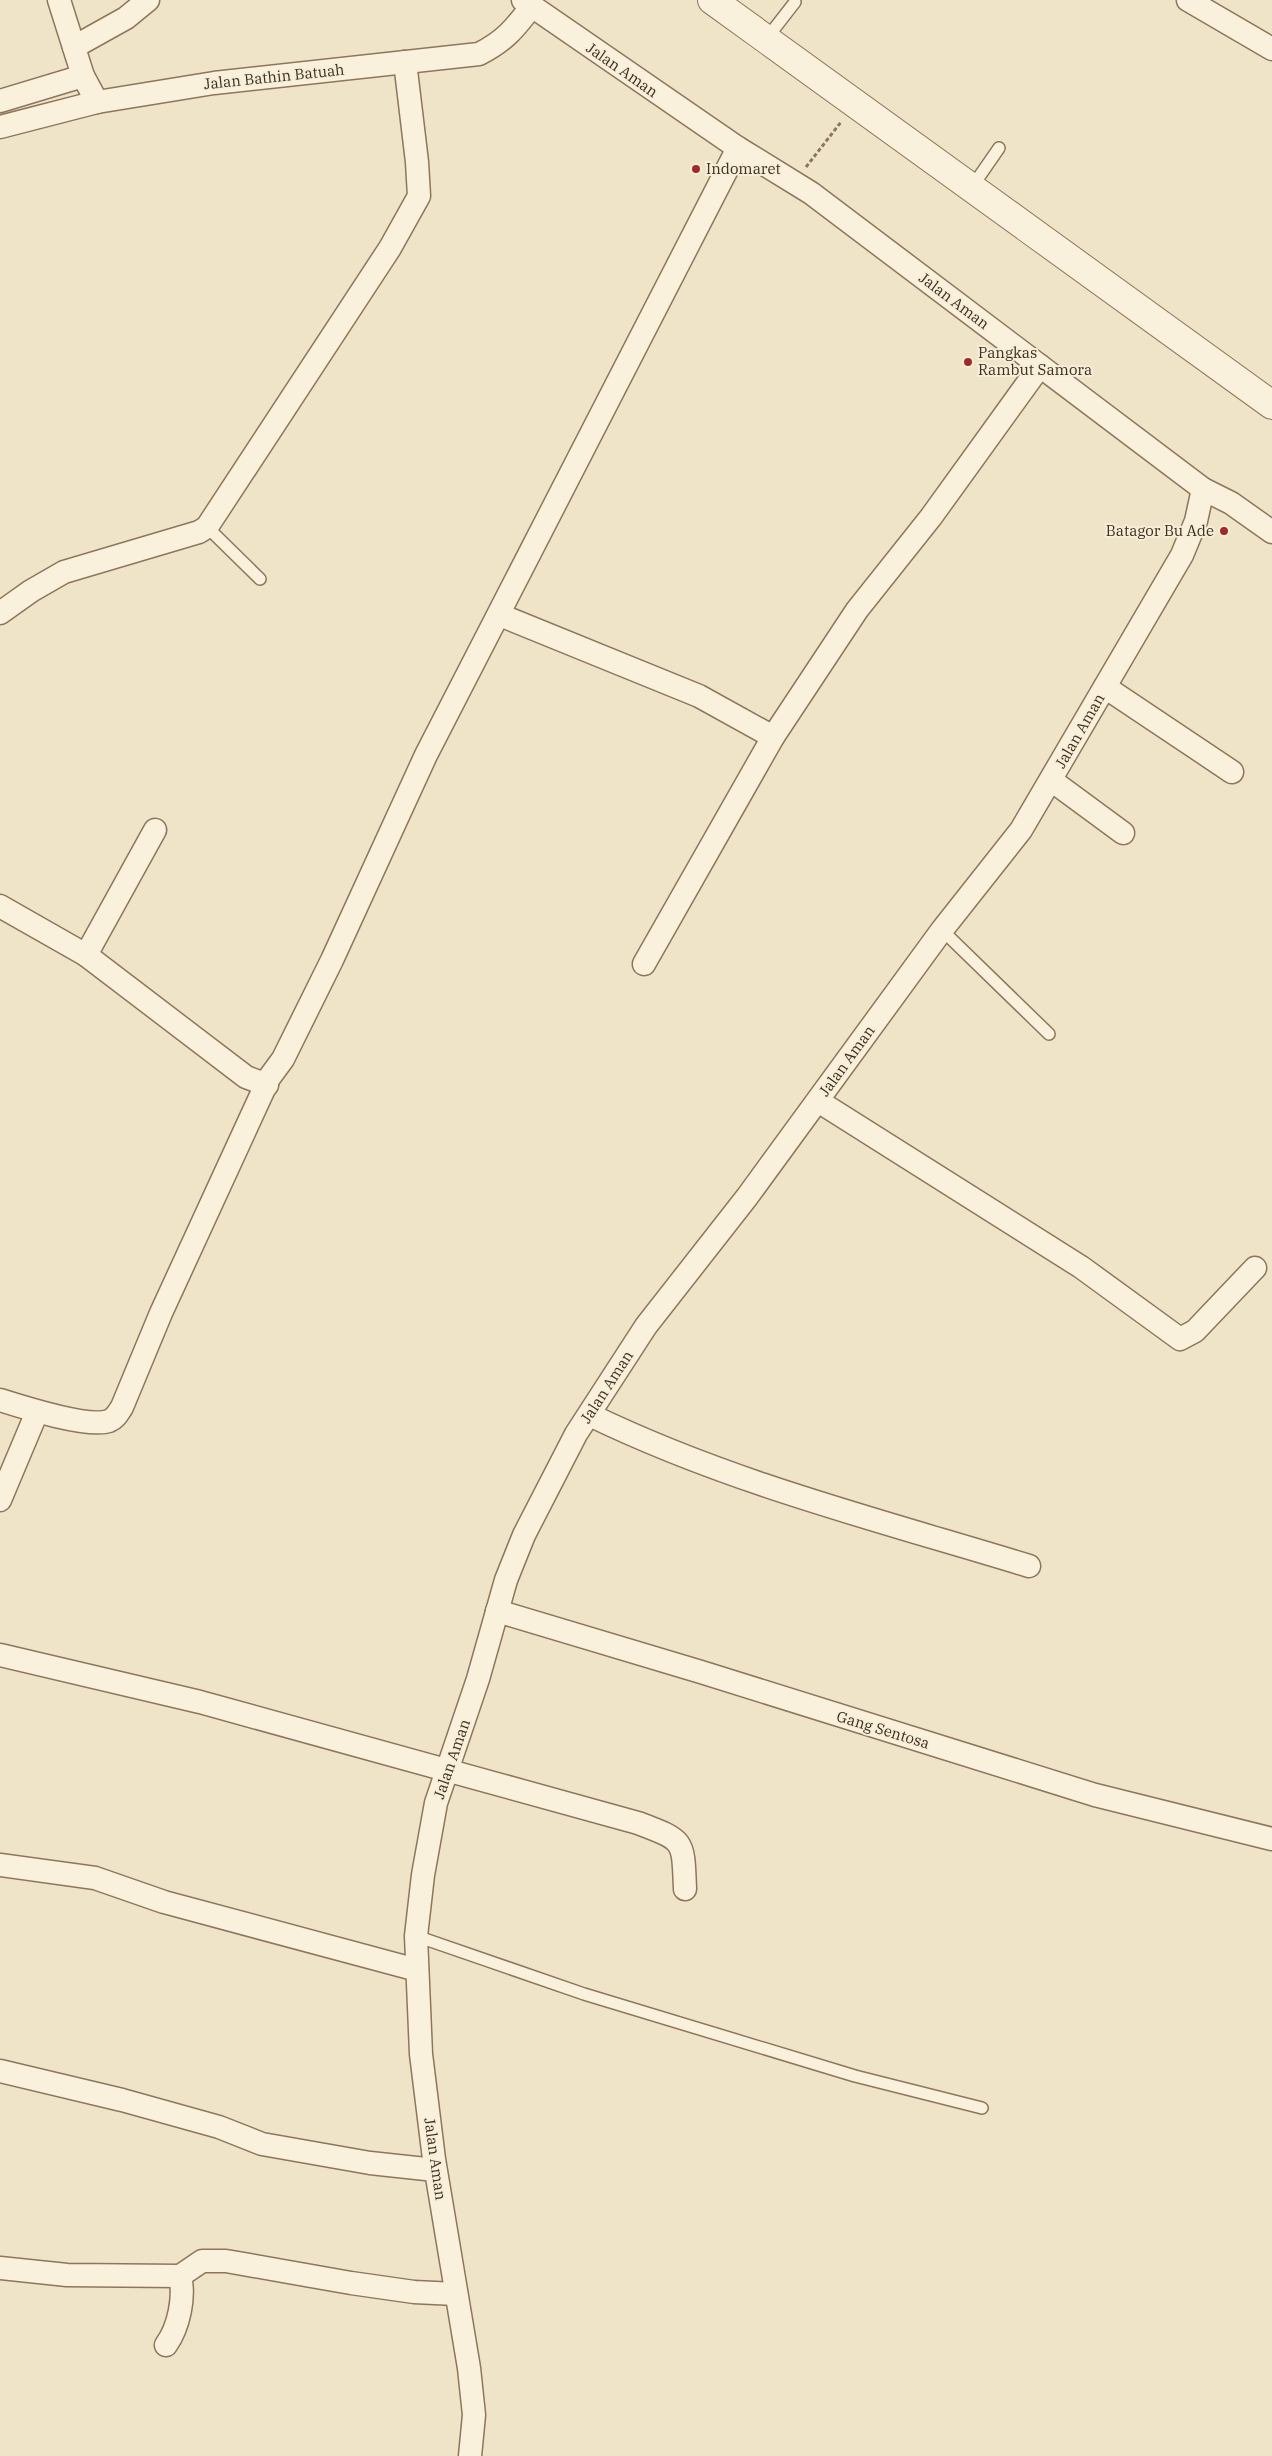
<svg xmlns="http://www.w3.org/2000/svg" width="1272" height="2456" font-family="'IBM Plex Serif',serif">
<style>
.lines{fill:none;stroke-linecap:round;stroke-linejoin:round}
.service-casing{stroke:#8d765c;stroke-width:14}
.minor-casing{stroke:#8d765c;stroke-width:25}
.tertiary-casing{stroke:#8d765c;stroke-width:30}
.path{stroke:#8d765c;stroke-width:3;stroke-dasharray:4 2.5;stroke-linecap:butt}
.service{stroke:#faf1dc;stroke-width:11}
.minor{stroke:#faf1dc;stroke-width:22}
.tertiary{stroke:#faf1dc;stroke-width:28}
.poi-dot{fill:#9e2a2b;stroke:#f7eed8;stroke-width:2}
.labels{text-anchor:middle;stroke-width:4;stroke-linejoin:round;paint-order:stroke}
.street-label{font-size:15px;fill:#3d2e20;stroke:#f7eed8}
.poi-label{font-size:15px;fill:#3d2e20;stroke:#f7eed8;text-anchor:start}
</style>
<rect width="100%" height="100%" fill="#f0e4c8"/>
<g class="lines">
<defs>
<g id="service">
<polyline points="767,38 795,2"/>
<polyline points="972,187 999,148"/>
<polyline points="207,527 260,579"/>
<polyline points="942,930 1049,1034"/>
<polyline points="416,1936 584,1994 855,2076 982,2108"/>
</g>
<g id="minor">
<polyline points="59,0 83,76 97,102"/>
<polyline points="523,0 738,148 811,193 1203,489 1231,503 1272,532"/>
<polyline points="1188,0 1272,49"/>
<polyline points="74,47 126,18 148,0"/>
<polyline points="0,101 83,76"/>
<path d="M 0,127 L 97,102 L 214,83 L 479,54 C 505,41 515,28 532,6"/>
<polyline points="0,613 31,591 64,572 199,532 207,527 390,248 419,196 417,162 405,62"/>
<polyline points="500,615 699,696 773,737"/>
<polyline points="1105,687 1232,772"/>
<polyline points="1051,780 1123,833"/>
<polyline points="0,906 86,955 246,1077 267,1085"/>
<polyline points="86,955 155,830"/>
<polyline points="644,964 773,737 857,610 931,517 1040,366"/>
<polyline points="818,1101 1081,1267 1180,1339 1195,1331 1255,1268"/>
<path d="M 0,1400 C 22,1407 88,1428 109,1421 C 116,1418 118,1413 122,1407 L 161,1313 L 269,1078 L 283,1059 L 332,960 L 426,755 L 738,148"/>
<path d="M 590,1415 C 730,1483 882,1521 1029,1566"/>
<polyline points="0,1500 37,1412"/>
<polyline points="497,1611 701,1672 1095,1795 1272,1839"/>
<path d="M 0,1655 L 200,1702 L 638,1823 C 685,1841 683,1839 685,1889"/>
<polyline points="0,1865 95,1878 164,1902 417,1970"/>
<polyline points="0,2071 122,2100 219,2127 262,2144 370,2163 435,2170"/>
<polyline points="0,2268 67,2275 180,2276 202,2261 226,2261 351,2283 414,2292 456,2294"/>
<path d="M 166,2345 C 179,2327 185,2297 180,2276"/>
<polyline points="470,2456 474,2415 469,2368 434,2159 421,2054 416,1936 423,1875 436,1803 478,1679 506,1580 524,1535 576,1434 646,1326 747,1197 942,930 1021,830 1182,555 1196,521 1203,489"/>
</g>
<polyline id="tertiary" points="712,0 1272,405"/>
</defs>
<use href="#service" class="service-casing"/>
<use href="#minor" class="minor-casing"/>
<use href="#tertiary" class="tertiary-casing"/>
<polyline class="path" points="806,167 841,122"/>
<use href="#service" class="service"/>
<use href="#minor" class="minor"/>
<use href="#tertiary" class="tertiary"/>
</g>
<g class="poi-dot">
<circle cx="696" cy="169" r="5"/>
<circle cx="968" cy="362" r="5"/>
<circle cx="1224" cy="531" r="5"/>
</g>
<g class="labels">
<g class="street-label">
<text transform="translate(622 70) rotate(35)" y="5">Jalan Aman</text>
<text transform="translate(274 77) rotate(-6)" y="5">Jalan Bathin Batuah</text>
<text transform="translate(954 301) rotate(37)" y="5">Jalan Aman</text>
<text transform="translate(1080 731) rotate(-60)" y="5">Jalan Aman</text>
<text transform="translate(847 1061) rotate(-54)" y="5">Jalan Aman</text>
<text transform="translate(607 1387) rotate(-57)" y="5">Jalan Aman</text>
<text transform="translate(883 1730) rotate(17)" y="5">Gang Sentosa</text>
<text transform="translate(452 1759) rotate(-71)" y="5">Jalan Aman</text>
<text transform="translate(435 2159) rotate(82)" y="5">Jalan Aman</text>
</g>
<g class="poi-label">
<text x="706" y="174">Indomaret</text>
<text x="978" y="358">Pangkas<tspan x="978" dy="17">Rambut Samora</tspan></text>
<text x="1214" y="536" text-anchor="end">Batagor Bu Ade</text>
</g>
</g>
</svg>
